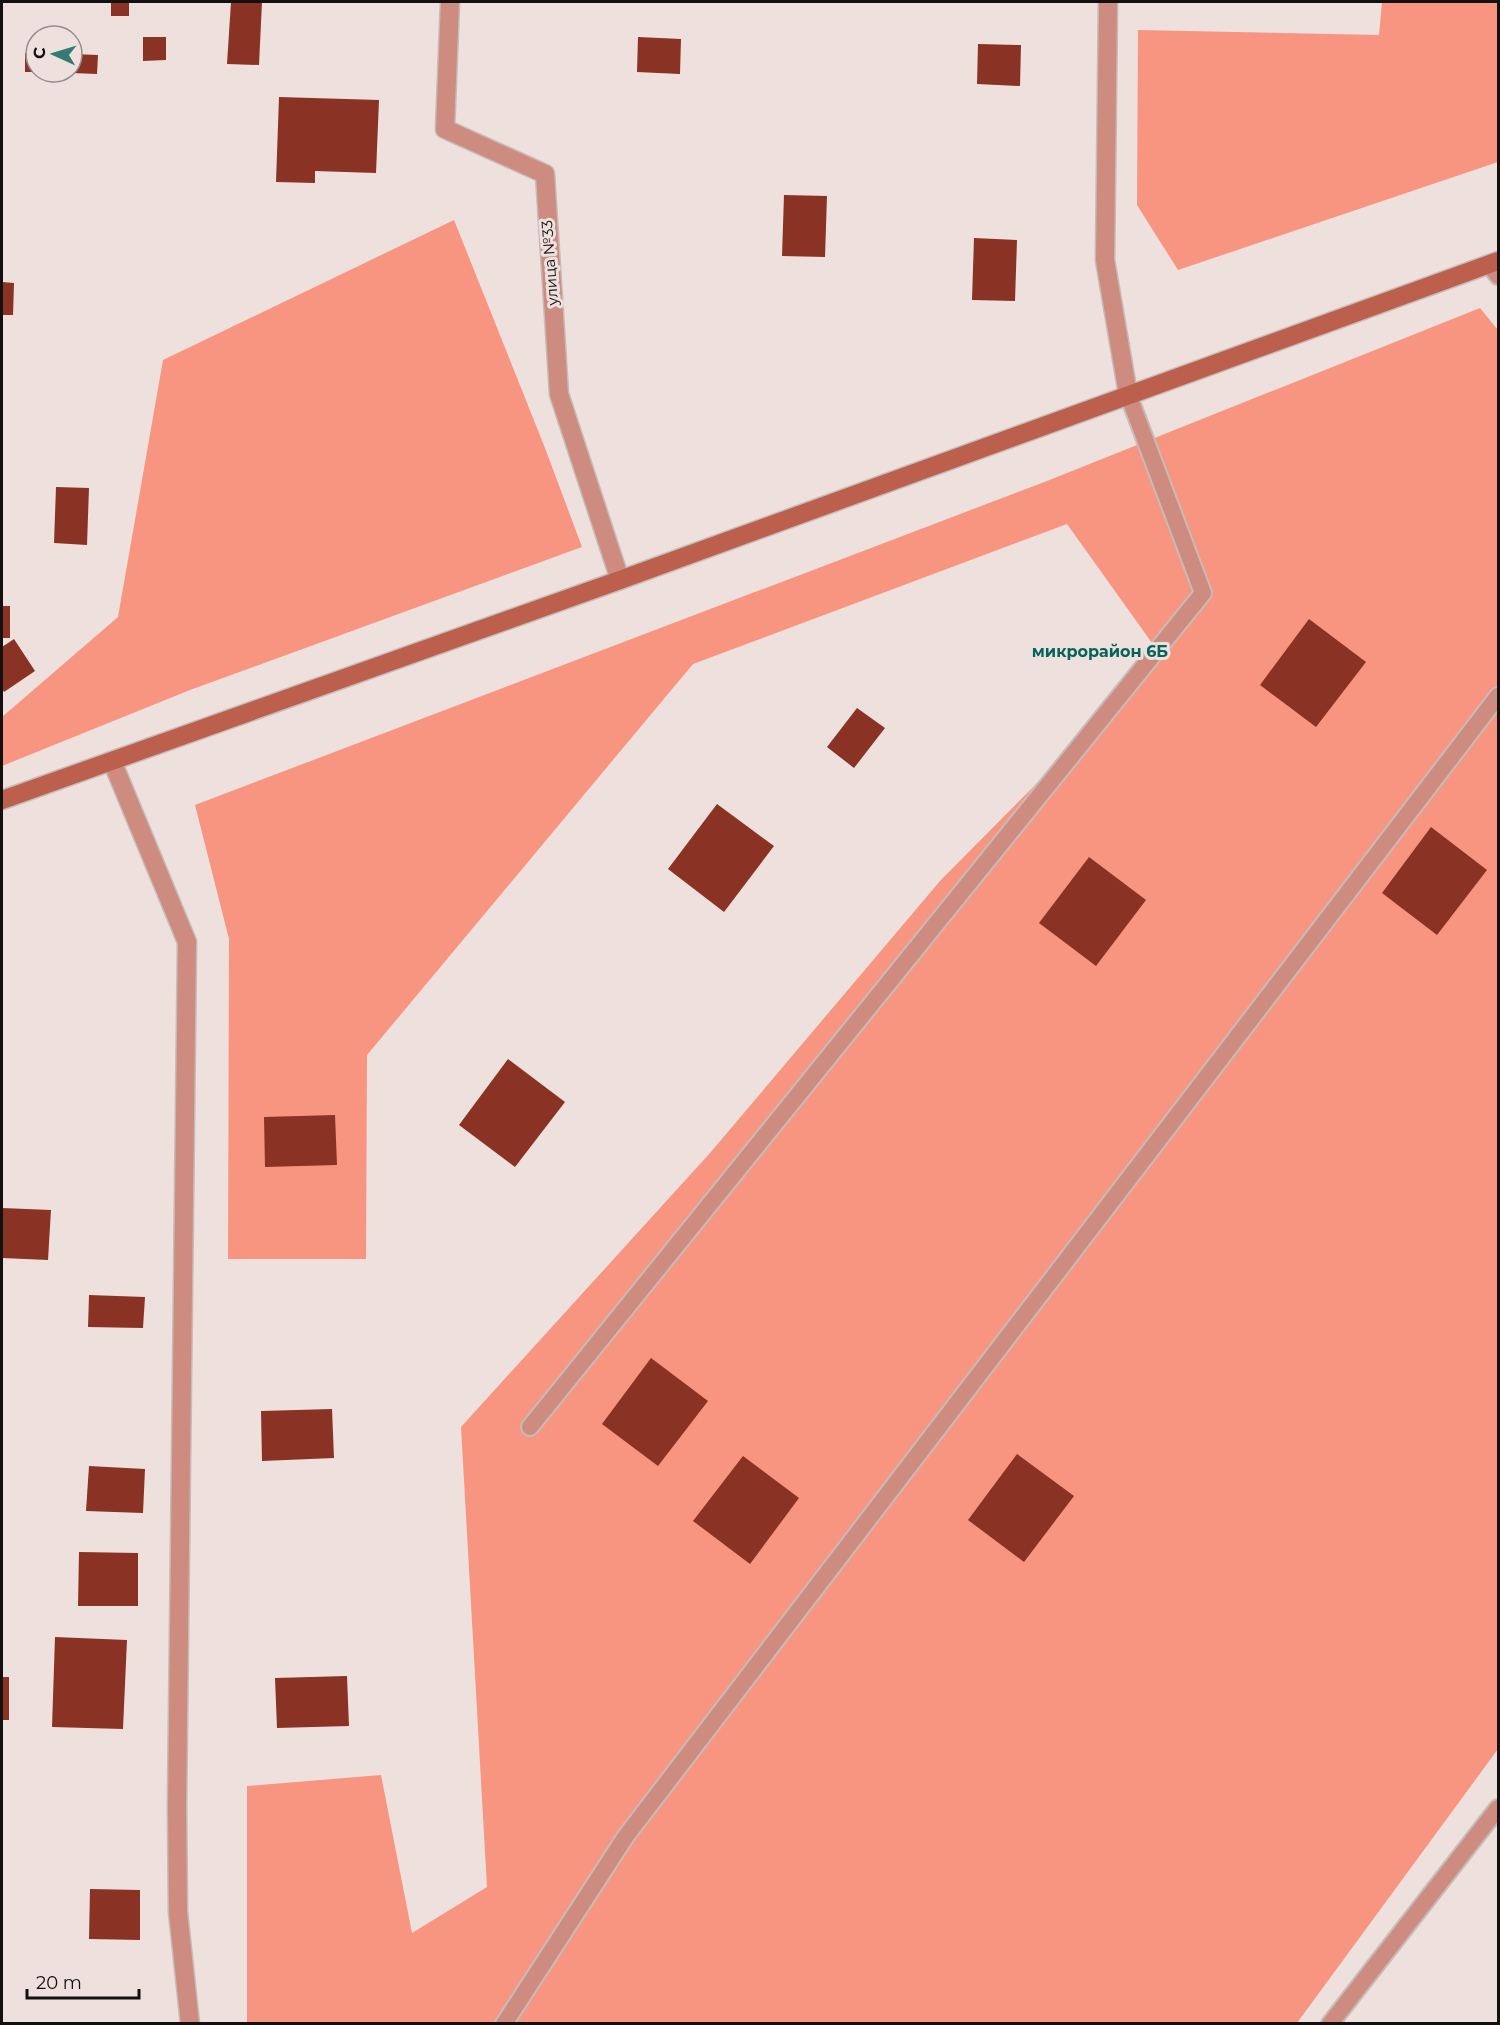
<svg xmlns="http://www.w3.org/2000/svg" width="1500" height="2025" font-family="Montserrat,sans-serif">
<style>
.forest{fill:#f89581}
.building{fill:#8a3223}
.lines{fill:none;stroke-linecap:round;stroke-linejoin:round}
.service-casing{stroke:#c7bbb8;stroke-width:20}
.minor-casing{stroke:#c7bbb8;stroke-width:21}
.secondary-casing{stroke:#c7bbb8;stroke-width:21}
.service{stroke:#cd8c7f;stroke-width:16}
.minor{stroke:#cd8c7f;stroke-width:18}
.secondary{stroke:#bc5f4c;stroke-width:18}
.labels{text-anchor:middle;stroke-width:6;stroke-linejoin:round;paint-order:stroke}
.street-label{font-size:15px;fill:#14100f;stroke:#eee0dd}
.neighbourhood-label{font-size:16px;font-weight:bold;fill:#03645a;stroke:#eee0dd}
</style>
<rect width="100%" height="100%" fill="#eee0dd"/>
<g class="forest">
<polygon points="1382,2 1498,2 1498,162 1178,270 1137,205 1138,30 1379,35"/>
<polygon points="454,220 545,448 582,547 190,690 2,766 2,717 118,617 163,360"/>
<polygon points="1480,308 1498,330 1498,1749 1297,2023 247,2023 247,1786 381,1775 412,1933 487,1887 461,1427 710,1153 940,881 1162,657 1067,524 693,664 367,1055 366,1259 228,1259 229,939 195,805 1047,481"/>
</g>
<g class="building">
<rect x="111" y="2" width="18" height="14"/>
<polygon points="231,2 262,2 259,65 227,64"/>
<polygon points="143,37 166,37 166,60 143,61"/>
<polygon points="638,37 681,39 680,74 637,72"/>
<polygon points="978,44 1021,45 1020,86 977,84"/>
<rect x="25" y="53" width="11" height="19"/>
<polygon points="72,54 98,55 97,74 72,73"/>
<polygon points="279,97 379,100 376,173 315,171 315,183 276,182"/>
<polygon points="784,195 827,196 825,257 782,256"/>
<polygon points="974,238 1017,240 1015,301 972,300"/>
<polygon points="2,282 14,283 13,315 2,315"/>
<polygon points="56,487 89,488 87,545 54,543"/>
<rect x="2" y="606" width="8" height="32"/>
<polygon points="1309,619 1366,662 1316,727 1260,685"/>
<polygon points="14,639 35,671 4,692 2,688 2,647"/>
<polygon points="857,708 885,728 854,768 827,747"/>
<polygon points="717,804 774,846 724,912 668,869"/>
<polygon points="1431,827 1487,870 1437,935 1382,893"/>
<polygon points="1089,857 1146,900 1096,966 1039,923"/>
<polygon points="508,1059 565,1102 515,1167 459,1125"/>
<polygon points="335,1115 337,1165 265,1167 264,1117"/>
<polygon points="2,1208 51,1210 48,1260 2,1258"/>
<polygon points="89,1295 145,1297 143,1328 88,1327"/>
<polygon points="651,1358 708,1401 658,1466 602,1424"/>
<polygon points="332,1409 334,1458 262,1461 261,1411"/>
<polygon points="1017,1454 1074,1496 1024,1562 968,1520"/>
<polygon points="743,1456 799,1498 750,1564 693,1521"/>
<polygon points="89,1466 145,1469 143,1513 86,1511"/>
<polygon points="79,1552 138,1553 138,1606 78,1606"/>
<polygon points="55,1637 127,1640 123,1729 52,1727"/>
<polygon points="347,1676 349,1726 277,1728 275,1678"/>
<rect x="2" y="1677" width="7" height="43"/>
<polygon points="90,1889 140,1890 140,1940 89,1939"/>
</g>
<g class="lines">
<defs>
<g id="service">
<polyline points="1489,264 1498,276"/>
<polyline points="530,1427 1203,593 1128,394"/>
<polyline points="504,2024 626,1836 1498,696"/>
<polyline points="1330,2024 1498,1808"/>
</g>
<g id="minor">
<polyline points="450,2 445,129 545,174 559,394 620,580"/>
<polyline points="1108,2 1105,260 1128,394"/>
<polyline points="112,761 187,942 177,1806 178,1912 190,2024"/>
</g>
<polyline id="secondary" points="2,800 620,580 1498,261"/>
</defs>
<use href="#service" class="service-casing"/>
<use href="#minor" class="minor-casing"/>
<use href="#secondary" class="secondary-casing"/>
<use href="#service" class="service"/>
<use href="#minor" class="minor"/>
<use href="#secondary" class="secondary"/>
</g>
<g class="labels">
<g class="street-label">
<text transform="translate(550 263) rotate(-94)" y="5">улица №33</text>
</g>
<g class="neighbourhood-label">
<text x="1100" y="657">микрорайон 6Б</text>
</g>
</g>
<rect width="1500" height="2025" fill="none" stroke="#14100f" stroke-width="6"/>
<g transform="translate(54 54) rotate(274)"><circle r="28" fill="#eee0dd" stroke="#978d8b" stroke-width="1.5"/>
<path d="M0-4.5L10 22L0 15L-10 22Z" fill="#367b71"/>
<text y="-9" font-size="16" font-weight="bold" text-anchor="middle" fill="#14100f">С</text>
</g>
<path d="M27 1989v9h112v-9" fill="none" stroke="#14100f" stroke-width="3"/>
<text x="36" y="1989" font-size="18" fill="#14100f" stroke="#eee0dd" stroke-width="4.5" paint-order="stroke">20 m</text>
</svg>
